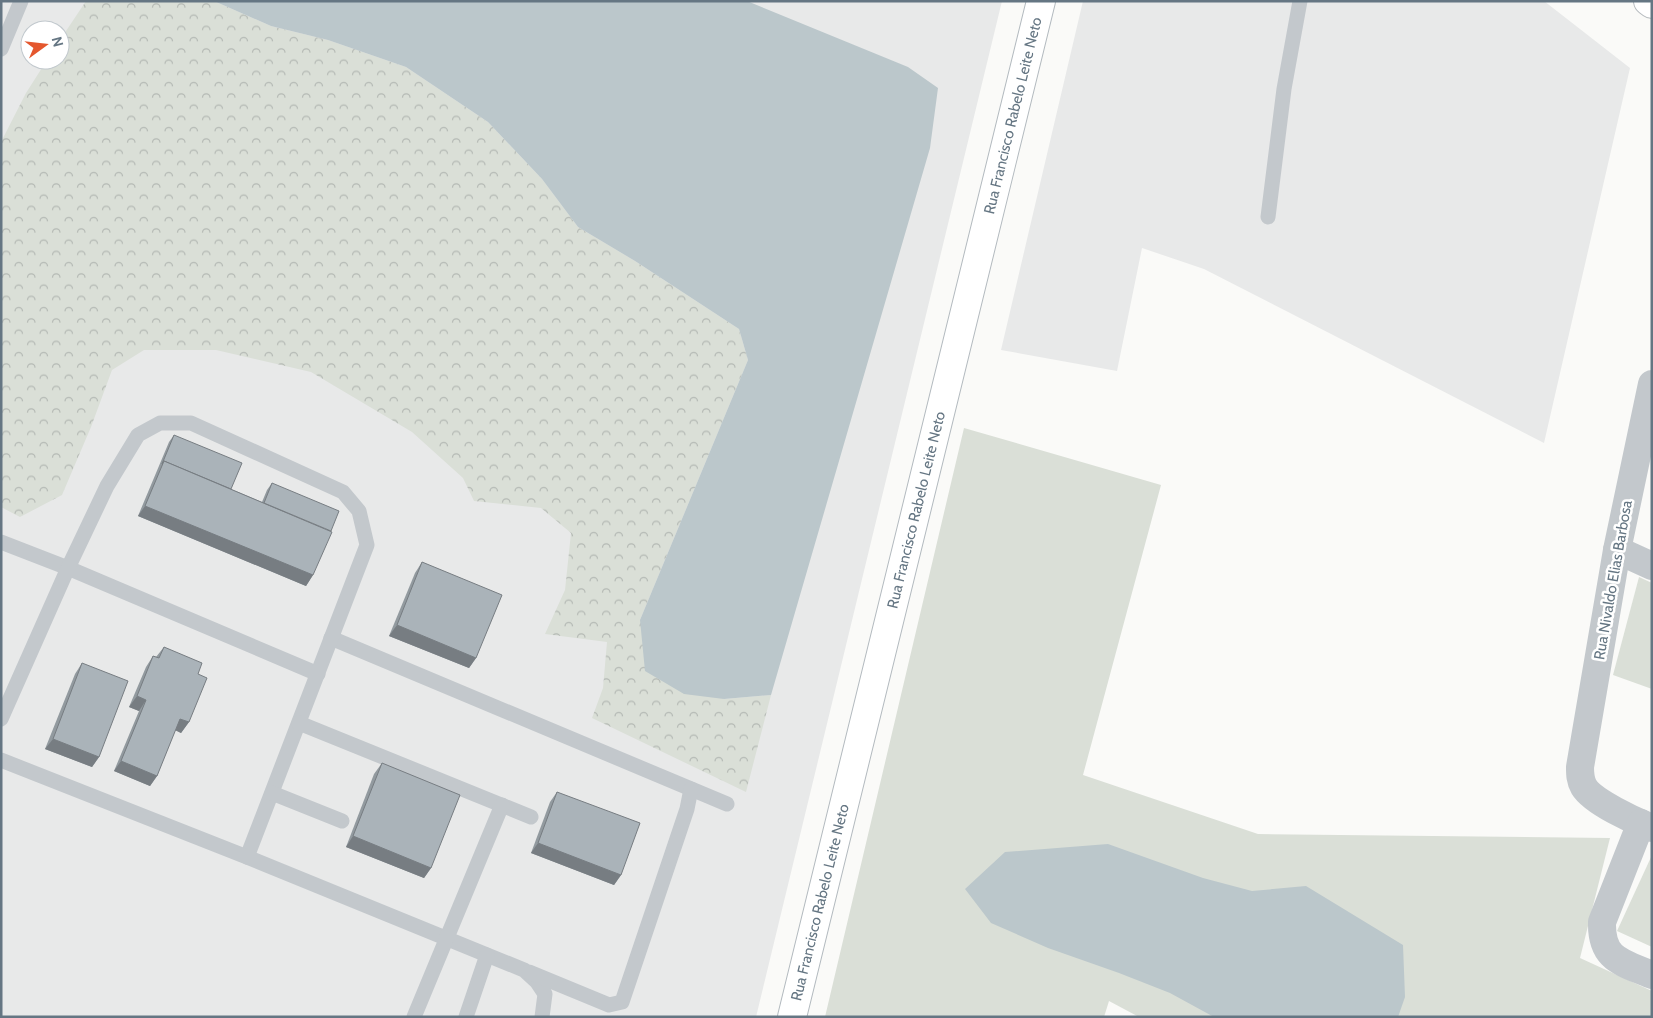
<svg xmlns="http://www.w3.org/2000/svg" width="1653" height="1018" font-family="Cabin,sans-serif">
<style>
.built{fill:#e8e9e9;fill-rule:evenodd}
.green{fill:#dadfd7}
.forest{fill:url(#forest-crowns)}
.water{fill:#bbc7cb}
.lines{fill:none;stroke-linecap:round;stroke-linejoin:round}
.secondary-casing{stroke:#b3babf;stroke-width:30}
.primary-casing{stroke:#b5babe;stroke-width:30}
.lane{stroke:#c3c8cc;stroke-width:15}
.street{stroke:#c3c8cc;stroke-width:28}
.secondary{stroke:#fff;stroke-width:28}
.primary{stroke:#fff;stroke-width:28}
.wall{fill:#929a9f}
.shaded-wall{fill:#777d82}
.building{fill:#aab3b9;stroke:#777d82}
.labels{text-anchor:middle;stroke-width:5;stroke-linejoin:round;paint-order:stroke}
.street-label{font-size:15px;fill:#657683;stroke:#fff}
</style>
<defs>
<pattern id="forest-crowns" width="20" height="18" patternUnits="userSpaceOnUse" patternTransform="scale(1.25)"><rect width="20" height="18" fill="#dadfd7"/><path d="M2 6a3 3 0 1 1 6 0M12 15a3 3 0 1 1 6 0" fill="none" stroke="#b4b9b4"/></pattern>
</defs>
<rect width="100%" height="100%" fill="#fafaf8"/>
<g class="built">
<path d="M 1,1 L 1002,1 L 756,1017 L 1,1017 ZM 30,30 L 60,30 L 60,60 L 30,60 Z"/>
<polygon points="1083,1 1544,1 1630,68 1544,443 1204,269 1142,248 1117,371 1001,350"/>
</g>
<g class="green">
<polygon points="964,428 1161,485 1083,775 1258,834 1610,838 1580,958 1652,991 1652,1017 1139,1017 1109,1001 1104,1017 825,1017"/>
<polygon points="1639,577 1652,583 1652,689 1613,675"/>
<polygon points="1652,855 1652,947 1617,931"/>
</g>
<polygon class="forest" points="86,1 214,1 271,26 328,40 406,67 488,122 542,179 578,227 635,261 739,329 748,360 640,620 724,699 771,695 746,792 592,718 603,688 607,642 545,634 565,590 571,533 541,508 474,501 463,478 412,432 311,372 216,350 144,350 112,370 91,427 62,495 20,517 1,507 1,142 26,93 47,60 60,60 60,40"/>
<g class="water">
<polygon points="214,1 747,1 908,67 938,88 930,148 771,695 724,699 684,694 645,671 640,620 748,360 739,329 635,261 578,227 542,179 488,122 406,67 328,40 271,26"/>
<polygon points="1108,844 1203,878 1252,891 1306,886 1403,945 1405,997 1398,1017 1214,1017 1170,993 1119,973 1048,948 991,923 965,889 1005,852"/>
</g>
<g class="lines">
<defs>
<g id="secondary">
<path id="s1" d="M 792,1017 L 1041,1"/>
</g>
<polyline id="primary" points="1648,1 1652,4"/>
</defs>
<use href="#secondary" class="secondary-casing"/>
<use href="#primary" class="primary-casing"/>
<g class="lane">
<polyline points="1,49 21,1"/>
<polyline points="1268,217 1284,89 1300,1"/>
<polyline points="1,542 68,568 318,674"/>
<polyline points="331,638 727,804"/>
<polyline points="1,719 68,568 107,486 138,435 160,423 191,423 343,492 359,511 367,545 247,857"/>
<polyline points="299,723 531,817"/>
<polyline points="1,760 247,857 524,970 537,982 545,994 542,1017"/>
<polyline points="272,793 342,821"/>
<polyline points="529,972 609,1005 622,1002 687,809 691,789"/>
<polyline points="414,1017 502,805"/>
<polyline points="466,1017 487,955"/>
</g>
<g class="street">
<path d="M 1652,384 L 1617,550 L 1580,767 C 1580,774 1580,780 1584,787 C 1593,802 1635,821 1652,828"/>
<polyline points="1617,550 1652,566"/>
<path d="M 1641,823 L 1602,922 C 1601,960 1622,962 1652,975"/>
</g>
<use href="#secondary" class="secondary"/>
<use href="#primary" class="primary"/>
</g>
<g class="wall">
<polygon points="174,435 231,489 262,502 267,490 272,483 313,575 306,586 138,516 169,442"/>
<polygon points="422,562 476,658 469,668 389,636 415,573"/>
<polygon points="164,647 198,674 189,722 181,733 175,730 157,776 150,786 114,771 139,711 129,707 146,667 153,656 156,657"/>
<polygon points="82,663 99,757 92,767 45,749 75,674"/>
<polygon points="382,763 431,868 424,878 346,847 374,774"/>
<polygon points="557,792 621,875 614,885 531,853 550,802"/>
</g>
<g class="shaded-wall">
<polygon points="145,506 313,575 306,586 138,516"/>
<polygon points="397,625 476,658 469,668 389,636"/>
<polygon points="137,696 146,700 139,711 129,707"/>
<polygon points="180,719 189,722 181,733 173,729"/>
<polygon points="53,739 99,757 92,767 45,749"/>
<polygon points="121,761 157,776 150,786 114,771"/>
<polygon points="353,836 431,868 424,878 346,847"/>
<polygon points="538,843 621,875 614,885 531,853"/>
</g>
<g class="building">
<polygon points="174,435 242,463 231,489 164,461 162,464"/>
<polygon points="164,461 332,532 313,575 145,506"/>
<polygon points="272,483 339,511 331,531 264,503"/>
<polygon points="422,562 502,595 476,658 397,625"/>
<polygon points="164,647 202,663 198,674 207,678 189,722 180,719 157,776 121,761 146,700 137,696 153,656 159,658"/>
<polygon points="82,663 128,681 99,757 53,739"/>
<polygon points="382,763 460,795 431,868 353,836"/>
<polygon points="557,792 640,823 621,875 538,843"/>
</g>
<g class="labels">
<g class="street-label">
<text dy="5" stroke="none"><textPath href="#s1" startOffset="928">Rua Francisco Rabelo Leite Neto</textPath></text>
<text dy="5" stroke="none"><textPath href="#s1" startOffset="522">Rua Francisco Rabelo Leite Neto</textPath></text>
<text transform="translate(1613 580) rotate(-80)" y="5">Rua Nivaldo Elias Barbosa</text>
<text dy="5" stroke="none"><textPath href="#s1" startOffset="118">Rua Francisco Rabelo Leite Neto</textPath></text>
</g>
</g>
<rect width="1653" height="1018" fill="none" stroke="#657683" stroke-width="5"/>
<g transform="translate(45 45) rotate(75)"><circle r="24" fill="#ffffff" stroke="#c1c8cd"/>
<path d="M0-4L9 19L0 12L-9 19Z" fill="#e4572e"/>
<text y="-8" font-size="14" font-weight="bold" text-anchor="middle" fill="#657683">N</text>
</g>
</svg>
